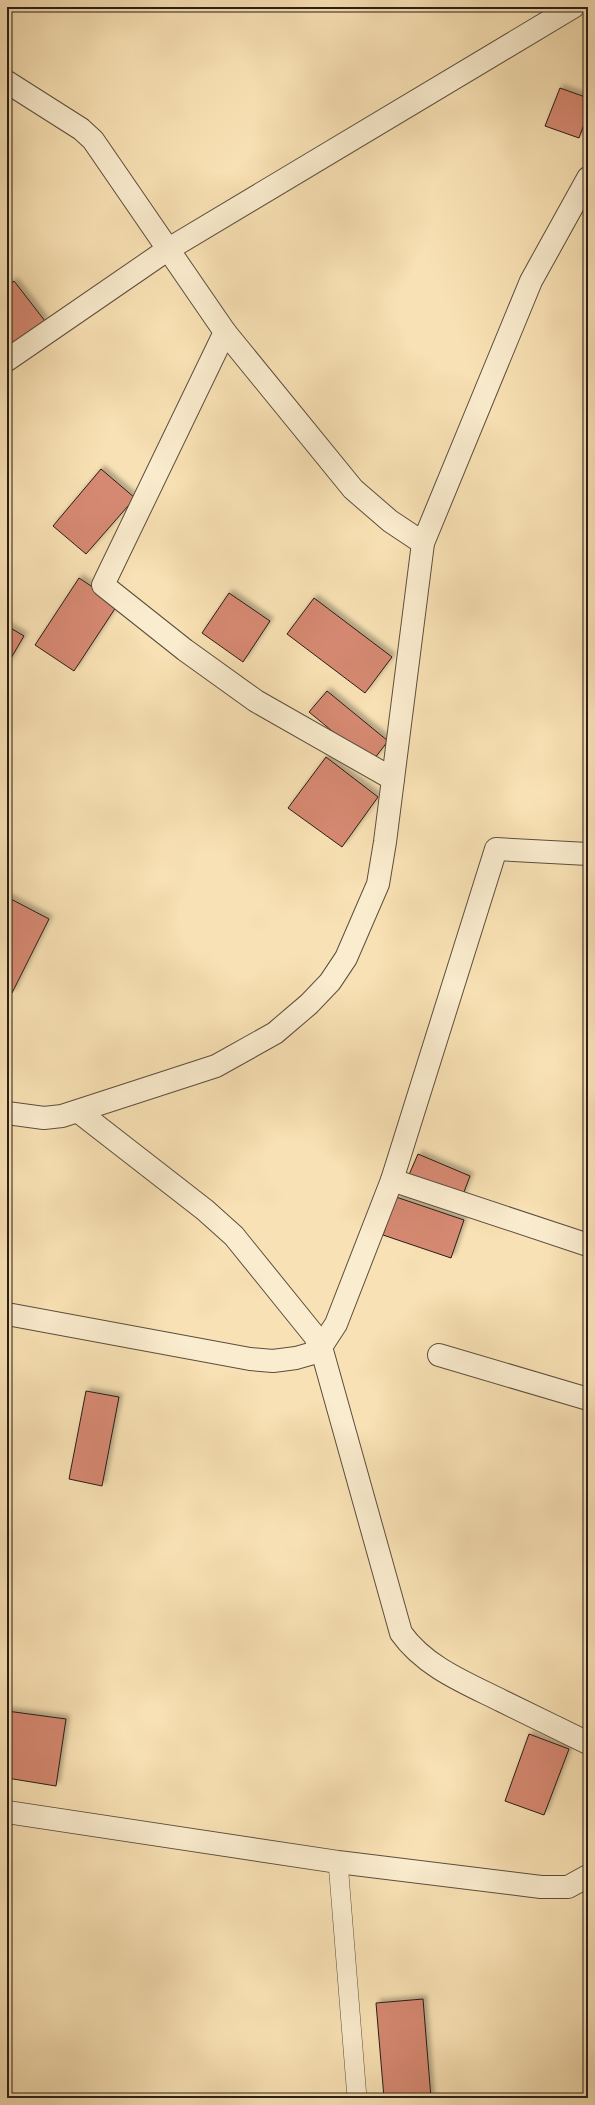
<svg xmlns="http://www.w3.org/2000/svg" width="595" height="2105" font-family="Cardo,serif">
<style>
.building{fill:#d68972;stroke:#281d17;filter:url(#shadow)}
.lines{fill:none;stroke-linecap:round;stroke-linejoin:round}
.service-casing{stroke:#5c4e3e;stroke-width:20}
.minor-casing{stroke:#5c4e3e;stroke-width:24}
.service{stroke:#faecce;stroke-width:19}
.minor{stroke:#faecce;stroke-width:22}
</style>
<defs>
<filter id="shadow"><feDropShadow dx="3.5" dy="-3.5" stdDeviation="2" flood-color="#0004"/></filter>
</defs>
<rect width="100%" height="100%" fill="#f8e1b4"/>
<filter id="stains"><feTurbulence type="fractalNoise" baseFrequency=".005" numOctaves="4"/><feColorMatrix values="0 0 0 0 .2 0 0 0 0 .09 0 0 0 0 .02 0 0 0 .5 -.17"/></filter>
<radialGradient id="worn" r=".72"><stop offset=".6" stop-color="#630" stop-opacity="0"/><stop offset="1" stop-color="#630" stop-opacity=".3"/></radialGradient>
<g class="building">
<polygon points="560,88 588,98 588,113 579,138 545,126"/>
<polygon points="14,281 45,321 7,350 7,287"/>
<polygon points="101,469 135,498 86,554 53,526"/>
<polygon points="79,578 118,604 74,671 35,645"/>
<polygon points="229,593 270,621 243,662 202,633"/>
<polygon points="314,598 392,657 365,693 287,634"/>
<polygon points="7,626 24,636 7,665"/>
<polygon points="327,691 388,741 371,763 309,712"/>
<polygon points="326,757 378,797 342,847 288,808"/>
<polygon points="7,897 49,919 12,993 7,991"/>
<polygon points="418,1154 470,1176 461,1200 408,1177"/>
<polygon points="396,1197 464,1220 451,1258 383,1235"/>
<polygon points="86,1391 119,1397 102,1486 69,1479"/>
<polygon points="7,1711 66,1719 56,1786 7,1778"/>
<polygon points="529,1734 569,1749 544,1815 505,1801"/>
<polygon points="423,1999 431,2098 384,2098 376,2003"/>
</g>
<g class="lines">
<defs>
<polyline id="service" points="338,1862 357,2098"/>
<g id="minor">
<polyline points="7,82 81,129 93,140 225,332 353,489 390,521 423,543"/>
<polyline points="225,332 103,585 185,650 256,701 393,779"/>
<polyline points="7,360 167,250 573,7"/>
<path d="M 79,1112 L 205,1210 L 234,1236 L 314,1335 L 321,1347 L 401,1633 C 425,1667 466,1683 502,1701 C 531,1715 559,1729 588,1743"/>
<polyline points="7,1113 44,1118 62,1116 216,1066 275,1033 309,1004 330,982 346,958 378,884 385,842 423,543 531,281 588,178"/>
<polyline points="392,1180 588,1245"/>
<polyline points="7,1314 250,1359 273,1361 296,1358 310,1354 321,1347 336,1324 392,1180 496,849 588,854"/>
<polyline points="439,1355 588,1399"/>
<polyline points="7,1812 338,1862 541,1887 568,1887 588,1876"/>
</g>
</defs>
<use href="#service" class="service-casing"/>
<use href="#minor" class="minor-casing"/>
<use href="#service" class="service"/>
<use href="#minor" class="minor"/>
</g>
<rect width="595" height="2105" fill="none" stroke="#f8e1b4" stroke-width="24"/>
<rect x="8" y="8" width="579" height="2089" fill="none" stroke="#281d17" stroke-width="2"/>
<rect x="12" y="12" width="571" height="2081" fill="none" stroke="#281d17"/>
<rect width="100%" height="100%" filter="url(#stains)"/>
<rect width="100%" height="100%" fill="url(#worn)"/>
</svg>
